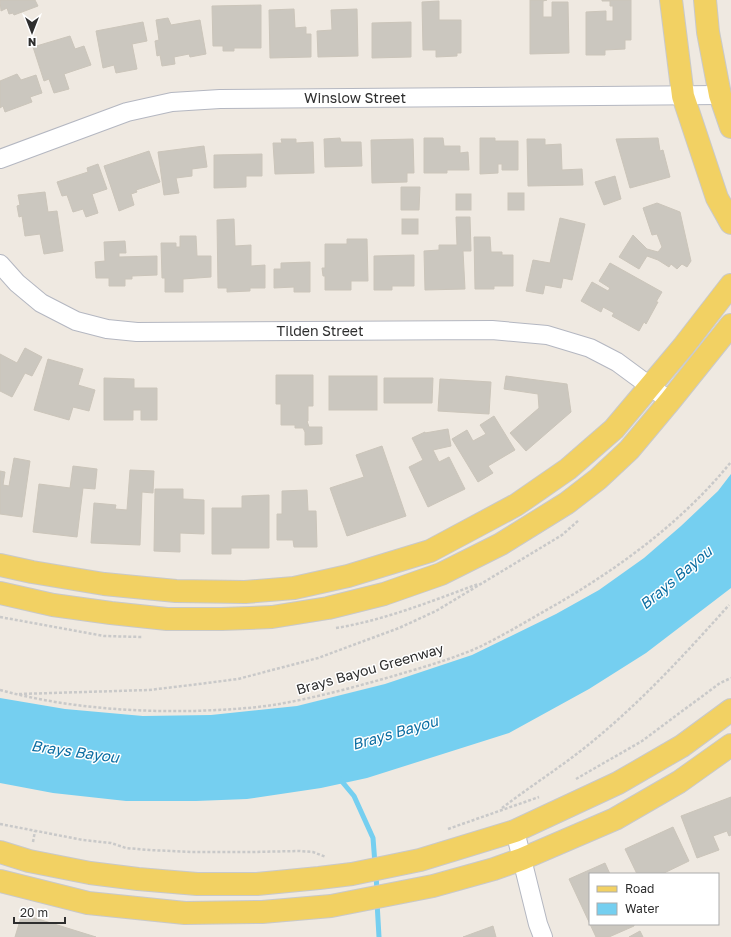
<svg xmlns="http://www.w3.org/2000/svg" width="731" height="937" font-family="'Golos Text',sans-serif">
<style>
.water{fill:#75cff0}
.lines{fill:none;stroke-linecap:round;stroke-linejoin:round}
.stream{stroke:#75cff0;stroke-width:5}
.building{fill:#cbc7bf;stroke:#cbc5ba}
.minor-casing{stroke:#b4b7c1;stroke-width:20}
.major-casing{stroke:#c9c9c9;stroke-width:24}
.path{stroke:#c9c9c9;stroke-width:2.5;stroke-dasharray:3 2;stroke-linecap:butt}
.minor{stroke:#fff;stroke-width:18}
.major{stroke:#f2d163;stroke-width:22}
.labels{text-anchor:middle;stroke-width:3;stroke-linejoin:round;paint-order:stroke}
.street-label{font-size:14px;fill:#2e2e2e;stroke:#fff}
.water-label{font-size:15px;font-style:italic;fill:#0d6fa3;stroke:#fff}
</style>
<rect width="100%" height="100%" fill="#efe9e1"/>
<polygon class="water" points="731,474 731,588 646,653 589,689 509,733 367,778 321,788 247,799 196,801 126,801 53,793 0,783 0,698 65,709 143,716 211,715 297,706 385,684 472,655 556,614 599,590 644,558 681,526 718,491"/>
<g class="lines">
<g class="stream">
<polyline points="339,778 354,796 373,838 375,864"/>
<polyline points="376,874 377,892"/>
<polyline points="377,902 379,937"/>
</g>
</g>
<g class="building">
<polygon points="0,0 35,0 38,6 14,15 13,13 9,14 7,8 1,11"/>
<polygon points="530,0 547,0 543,1 543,17 552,17 552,2 568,2 569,53 530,54"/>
<polygon points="602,0 631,0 631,40 625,40 625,49 605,50 605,55 586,55 586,12 606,11 606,21 613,21 613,6 610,6 610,1 602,1"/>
<polygon points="439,1 439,20 461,20 461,53 457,53 457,56 436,57 436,50 423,50 422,2"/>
<polygon points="261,5 261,48 234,48 234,51 223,51 223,46 213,46 212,6"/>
<polygon points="294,9 295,28 306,27 306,34 311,34 311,57 270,58 269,10"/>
<polygon points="357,9 358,56 318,57 317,31 332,30 331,10"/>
<polygon points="168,18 171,25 200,20 206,54 190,57 189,54 174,57 175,64 162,66 160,55 157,56 155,41 159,40 156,20"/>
<polygon points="143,22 147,41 132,44 137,69 116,73 114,65 103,68 96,31"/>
<polygon points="411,22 411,57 372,58 372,23"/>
<polygon points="70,36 75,49 84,46 91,65 64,74 69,89 54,93 49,79 44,81 33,47"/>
<polygon points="17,74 21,80 36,75 42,93 30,97 32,102 5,112 3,106 0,108 0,81"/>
<polygon points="340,138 341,142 361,142 362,166 325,167 324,139"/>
<polygon points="424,138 443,138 444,146 460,146 460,153 468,152 469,170 447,170 447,173 424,173"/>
<polygon points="480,138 495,138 495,141 518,141 518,170 502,170 502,164 498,164 498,173 480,174"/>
<polygon points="658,138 660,151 663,150 670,177 630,188 616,139"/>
<polygon points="281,139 296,139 296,143 313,142 314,173 275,174 273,143 282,143"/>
<polygon points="413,139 414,173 407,173 407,182 372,183 371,140"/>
<polygon points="527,139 545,139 545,145 561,144 562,170 582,169 583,185 528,186"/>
<polygon points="204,146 207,167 192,169 192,176 176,178 179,193 164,195 158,152"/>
<polygon points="149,151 160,182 136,190 137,192 131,194 134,205 119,211 104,166"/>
<polygon points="262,154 262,176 246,176 246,187 214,188 214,155"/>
<polygon points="98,164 107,189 92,194 98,213 86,217 83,209 73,212 67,195 62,196 57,182 88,172 87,168"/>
<polygon points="615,176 621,199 604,205 595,182"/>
<polygon points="401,187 420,187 419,210 401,210"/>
<polygon points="45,192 48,212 57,211 63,251 44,254 40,234 25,236 22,216 19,217 17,206 20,205 18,195"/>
<rect x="508" y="193" width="16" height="17"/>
<rect x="456" y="194" width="15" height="16"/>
<polygon points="657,203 680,212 691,261 687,267 682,264 677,269 671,264 669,267 658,260 647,256 639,269 619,257 633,235 647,249 658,252 662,247 657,234 652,235 643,208"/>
<polygon points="456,217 470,217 471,251 463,251 465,289 425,290 424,251 439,250 439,245 457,245"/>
<polygon points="560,218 585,224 572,280 563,278 561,288 545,285 543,294 526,291 533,260 550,263"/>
<polygon points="234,219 235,246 251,245 251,266 265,265 265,288 250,288 250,291 227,292 227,288 218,288 217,220"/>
<rect x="402" y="219" width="16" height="15"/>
<polygon points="180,236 196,236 197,256 211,256 211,277 183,279 183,292 165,292 165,278 162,278 161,243 176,243 176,247 180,247"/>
<polygon points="474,237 490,237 491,252 502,252 502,255 513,255 513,286 494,286 494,289 475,289"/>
<polygon points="347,239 367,239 368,281 351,281 351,290 325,290 325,276 323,276 322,268 325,268 325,244 347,244"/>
<polygon points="125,241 126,253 119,253 119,257 157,256 157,275 132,276 132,279 125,279 125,286 109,286 109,278 96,278 95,262 105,261 104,242"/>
<polygon points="414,255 414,286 392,286 392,290 374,290 374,256"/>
<polygon points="310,262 310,292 294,292 294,287 274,288 274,269 281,269 281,263"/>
<polygon points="610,263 662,292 656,302 658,302 646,324 644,322 639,331 612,316 614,313 603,307 601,312 581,301 592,282 608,291 610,288 599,281"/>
<polygon points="25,348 42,357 32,376 25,373 12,397 0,391 0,354 17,363"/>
<polygon points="48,359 83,369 78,385 95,390 89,411 73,407 69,420 34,410"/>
<polygon points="276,375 313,375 313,406 308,406 308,421 307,421 309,427 322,427 322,444 305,445 305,432 303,428 295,428 295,425 281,425 281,404 276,404"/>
<rect x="329" y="376" width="48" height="34"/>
<polygon points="506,376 567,384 571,412 526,451 510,433 539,408 538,394 504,389"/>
<polygon points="104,378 134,379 134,388 157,388 157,420 141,420 141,410 133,410 133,420 104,420"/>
<polygon points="384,378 433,378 432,403 384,403"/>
<polygon points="440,379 491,382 489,414 438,411"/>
<polygon points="494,416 515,450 488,466 493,473 478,482 452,439 467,430 473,441 486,434 480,425"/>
<polygon points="448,429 451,446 433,450 439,462 449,457 465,489 428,507 409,467 423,460 412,438 425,432 425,433"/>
<polygon points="382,446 406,516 347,536 330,488 364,477 356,455"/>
<polygon points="14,458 30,461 22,517 0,514 0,471 5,472 3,485 9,486"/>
<polygon points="73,466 97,469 95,489 83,488 77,537 33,532 39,484 70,488"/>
<polygon points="130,470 154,471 153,493 142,492 140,545 91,543 94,503 116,505 115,509 127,510"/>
<polygon points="155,489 183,489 183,499 204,500 204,534 180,533 180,552 154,551"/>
<polygon points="307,490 308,511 316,511 317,547 294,547 293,540 277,540 277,514 282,514 282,491"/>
<polygon points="269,495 269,548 231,548 231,554 212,554 212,508 242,508 242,496"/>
<polygon points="731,797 731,835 729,836 727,831 713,836 719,850 697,858 681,816"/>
<polygon points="673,827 689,861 662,874 637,874 625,849"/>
<polygon points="605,863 610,874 590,874 590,924 634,924 634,926 609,937 596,937 569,879"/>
<polygon points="22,914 96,937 15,937"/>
<polygon points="493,926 496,937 463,937"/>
<polygon points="640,931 643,937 629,937"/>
</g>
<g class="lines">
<defs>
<g id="minor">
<polyline points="0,159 127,112 172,102 220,99 720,95"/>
<polyline points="0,264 17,283 41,303 76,321 107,329 137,332 492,330 547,335 590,348 617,362 670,401"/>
<polyline points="515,831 538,924 543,937"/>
</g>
<g id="major">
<polyline points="671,0 683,96 717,198 731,223"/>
<polyline points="705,0 708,32 720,95 731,127"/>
<polyline points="0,565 32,572 104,584 176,591 245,592 294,588 348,576 430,551 516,505 568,469 614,429 683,347 731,285"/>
<polyline points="0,593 53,605 111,613 167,619 222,619 272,617 328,608 384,594 441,574 501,544 567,503 598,479 629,450 670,401 731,325"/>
<polyline points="0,852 29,861 90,873 138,879 197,884 257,884 319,878 352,874 420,860 515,831 618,783 682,746 731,710"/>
<polyline points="0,881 88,903 185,913 262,912 331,906 433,886 494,869 522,859 615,819 679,782 731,745"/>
</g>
</defs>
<use href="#minor" class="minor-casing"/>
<use href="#major" class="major-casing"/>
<g class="path">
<polyline points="0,617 104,636 142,637"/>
<path d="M 336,628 C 385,620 432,601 478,584"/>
<path d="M 0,690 C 63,707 128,712 192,711 C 219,710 246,709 273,705 C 310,699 347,689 383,679 C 414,670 446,661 475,649 C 503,636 530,619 557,604 C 622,566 683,521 731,462"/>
<polyline points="19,694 149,690 191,685 238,679 318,658 399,628 436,611 562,535 579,520"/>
<polyline points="576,779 642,741 720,683 731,678"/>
<path d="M 502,808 C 532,785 564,765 593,741 C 643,700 686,653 729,605"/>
<polyline points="0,824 83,840 111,843 126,848 149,850 192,852 252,852 299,851 313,852 326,857"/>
<polyline points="448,829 539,797"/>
<polyline points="33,842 35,831"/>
</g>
<use href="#minor" class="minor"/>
<use href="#major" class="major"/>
</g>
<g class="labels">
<g class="street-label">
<text x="355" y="103">Winslow Street</text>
<text x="320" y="336">Tilden Street</text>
<text transform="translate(370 669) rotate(-16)" y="5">Brays Bayou Greenway</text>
</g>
<g class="water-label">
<text transform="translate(676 578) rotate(-40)" y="5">Brays Bayou</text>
<text transform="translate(395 733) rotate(-16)" y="5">Brays Bayou</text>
<text transform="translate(75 752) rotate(8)" y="5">Brays Bayou</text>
</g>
</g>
<rect x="589" y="873" width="130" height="52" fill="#ffffff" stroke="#ababab"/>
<rect x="597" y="886" width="20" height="6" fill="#f2d163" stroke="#ababab"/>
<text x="625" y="893" font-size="12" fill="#2e2e2e">Road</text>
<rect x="597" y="903" width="20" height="12" fill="#75cff0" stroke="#ababab"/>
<text x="625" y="913" font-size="12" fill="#2e2e2e">Water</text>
<g transform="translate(32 32) rotate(180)" stroke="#ffffff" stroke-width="3" paint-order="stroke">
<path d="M0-3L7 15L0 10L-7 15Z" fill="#2e2e2e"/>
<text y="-6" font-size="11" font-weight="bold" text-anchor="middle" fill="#2e2e2e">N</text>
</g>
<path d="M14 917v6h51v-6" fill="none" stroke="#2e2e2e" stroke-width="2"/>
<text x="20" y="917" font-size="12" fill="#2e2e2e" stroke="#ffffff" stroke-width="3" paint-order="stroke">20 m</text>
</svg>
